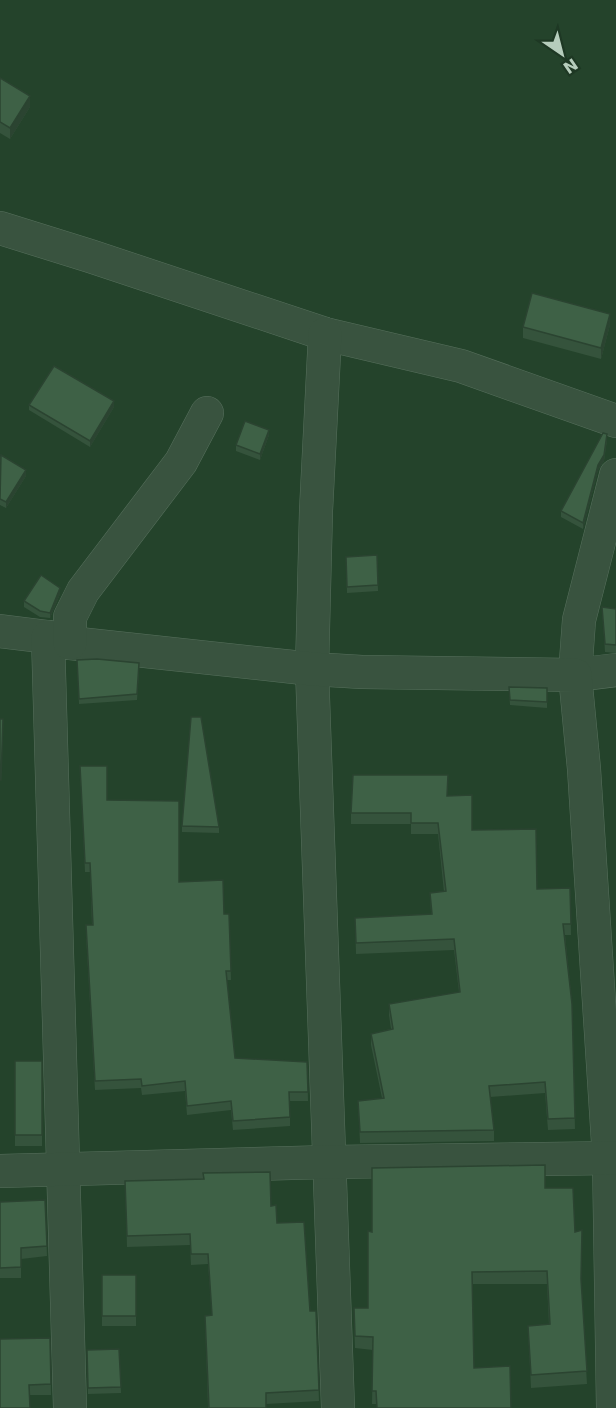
<svg xmlns="http://www.w3.org/2000/svg" width="616" height="1408" font-family="'DejaVu Sans',sans-serif">
<style>
.lines{fill:none;stroke-linecap:round;stroke-linejoin:round}
.street-casing{stroke:#57705d;stroke-width:34}
.street{stroke:#39533f;stroke-width:33}
.wall{fill:#35533c}
.shaded-wall{fill:#2b4431}
.building{fill:#3e6146;stroke:#2b4431;stroke-width:1.5}
</style>
<rect width="100%" height="100%" fill="#24432b"/>
<g class="lines">
<defs>
<g id="street">
<polyline points="0,228 90,256 325,334 461,366 616,421"/>
<polyline points="325,334 316,511 312,669 338,1408"/>
<polyline points="616,475 579,620 575,675 616,670"/>
<polyline points="0,631 48,637 70,643 312,669 362,672 575,675 584,769 609,1158 613,1408"/>
<polyline points="48,637 70,1408"/>
<polyline points="70,643 70,617 83,591 181,462 207,413"/>
<polyline points="0,1171 329,1162 616,1158"/>
</g>
</defs>
<use href="#street" class="street-casing"/>
<use href="#street" class="street"/>
</g>
<g class="wall">
<polygon points="0,78 30,107 10,139 0,133"/>
<polygon points="610,325 601,359 523,338 523,327"/>
<polygon points="29,405 114,407 90,447 29,410"/>
<polygon points="269,435 260,460 236,451 236,445"/>
<polygon points="607,440 604,461 598,470 583,529 561,517 561,511"/>
<polygon points="0,456 26,476 6,508 0,505"/>
<polygon points="377,555 378,591 347,593 346,557"/>
<polygon points="60,594 50,618 40,617 24,607 24,601"/>
<polygon points="602,607 616,609 616,653 605,652"/>
<polygon points="77,660 139,669 137,700 79,704"/>
<polygon points="509,687 547,688 547,708 510,705"/>
<polygon points="80,766 107,800 179,882 224,914 229,914 231,980 227,980 235,1058 307,1062 308,1101 290,1101 290,1126 233,1130 231,1110 187,1115 185,1091 142,1095 141,1088 95,1090 86,934 86,925 92,925 90,872 85,872"/>
<polygon points="448,796 472,830 537,889 570,888 571,935 565,935 572,1004 575,1129 548,1130 545,1093 490,1097 494,1130 494,1141 360,1143 358,1101 382,1098 371,1045 371,1034 391,1029 389,1015 389,1004 459,992 454,950 356,954 355,918 431,914 430,893 444,892 438,834 411,834 411,824 351,824 351,813"/>
<polygon points="182,826 219,827 219,833 182,832"/>
<rect x="15" y="1061" width="27" height="85"/>
<polygon points="125,1181 271,1206 310,1311 316,1311 319,1401 266,1404 266,1408 208,1408 205,1316 212,1315 208,1264 191,1265 190,1245 127,1247"/>
<polygon points="545,1188 575,1232 581,1282 587,1384 531,1388 528,1326 549,1325 547,1284 472,1284 376,1404 372,1404 373,1350 355,1348 354,1321 368,1308 372,1232"/>
<polygon points="45,1200 47,1256 21,1259 21,1278 0,1278 0,1202"/>
<rect x="102" y="1275" width="34" height="51"/>
<polygon points="50,1338 51,1395 30,1395 0,1408"/>
<polygon points="119,1349 121,1393 88,1394 87,1350"/>
</g>
<g class="shaded-wall">
<polygon points="30,96 30,107 10,139 10,128"/>
<polygon points="610,314 610,325 601,359 601,348"/>
<polygon points="114,401 114,407 90,447 90,441"/>
<polygon points="269,430 269,435 260,460 260,454"/>
<polygon points="607,434 604,461 598,470 583,529 583,523 598,465"/>
<polygon points="26,470 26,476 6,508 6,502"/>
<polygon points="60,588 60,594 50,618 50,613"/>
</g>
<g class="building">
<polygon points="0,78 30,96 10,128 0,122"/>
<polygon points="532,293 610,314 601,348 523,327"/>
<polygon points="54,366 114,401 90,441 29,405"/>
<polygon points="245,421 269,430 260,454 236,445"/>
<polygon points="603,433 607,434 604,455 598,465 583,523 561,511"/>
<polygon points="1,455 26,470 6,502 0,499"/>
<polygon points="377,555 378,585 347,587 346,557"/>
<polygon points="41,575 60,588 50,613 40,611 24,601"/>
<polygon points="602,607 616,609 616,645 605,644"/>
<polygon points="97,659 139,663 137,694 79,699 77,660"/>
<polygon points="509,687 547,688 547,702 510,700"/>
<polygon points="191,717 201,717 219,827 182,826"/>
<polygon points="0,719 3,719 1,780 0,780"/>
<polygon points="80,766 107,766 107,800 179,801 179,882 223,880 224,914 229,914 231,971 226,971 235,1058 307,1062 308,1092 289,1092 290,1117 233,1121 231,1101 187,1106 185,1081 142,1086 141,1079 95,1081 86,925 93,925 90,863 85,863"/>
<polygon points="353,775 448,775 447,796 472,795 472,830 536,829 537,889 570,888 571,924 563,924 572,1004 575,1118 548,1119 545,1082 489,1086 494,1130 360,1132 358,1101 384,1098 371,1034 393,1029 389,1004 460,992 454,939 356,943 355,918 432,914 430,893 446,891 438,823 411,823 411,813 351,813"/>
<rect x="15" y="1061" width="27" height="74"/>
<polygon points="545,1165 545,1188 573,1188 575,1232 582,1230 581,1279 587,1371 531,1375 528,1326 550,1324 547,1271 472,1272 474,1368 510,1366 511,1408 377,1408 376,1391 372,1391 373,1337 355,1336 354,1308 368,1308 368,1231 372,1232 372,1168"/>
<polygon points="270,1172 271,1206 276,1205 277,1223 304,1222 310,1311 316,1311 319,1390 266,1393 266,1408 209,1408 205,1316 212,1315 208,1254 191,1254 190,1234 127,1236 125,1181 204,1179 203,1173"/>
<polygon points="45,1200 47,1246 21,1248 21,1267 0,1268 0,1202"/>
<rect x="102" y="1275" width="34" height="41"/>
<polygon points="50,1338 51,1384 29,1385 30,1408 0,1408 0,1339"/>
<polygon points="119,1349 121,1387 88,1388 87,1350"/>
</g>
<g transform="translate(562 54) rotate(145)" stroke="#1e3824" stroke-width="4.5" paint-order="stroke">
<path d="M0-4.5L10 22L0 15L-10 22Z" fill="#b6cdbc"/>
<text y="-9" font-size="16" font-weight="bold" text-anchor="middle" fill="#b6cdbc">N</text>
</g>
</svg>
